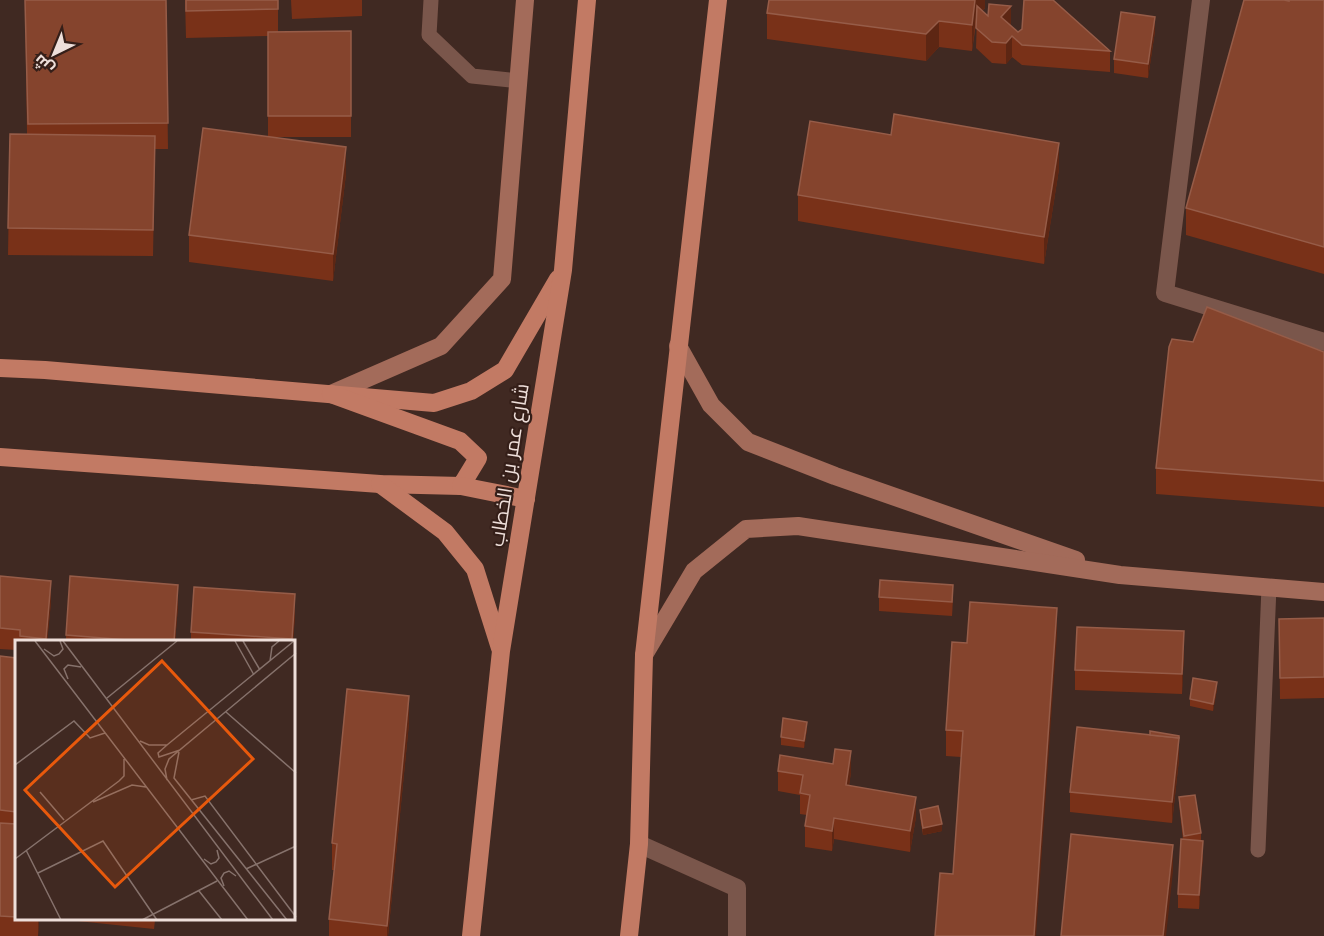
<svg xmlns="http://www.w3.org/2000/svg" width="1324" height="936" font-family="'DM Sans',Cairo,sans-serif">
<style>
.lines{fill:none;stroke-linecap:round;stroke-linejoin:round}
.lane{stroke:#7a564b;stroke-width:15}
.street{stroke:#7a564b;stroke-width:18}
.secondary{stroke:#a36b5a;stroke-width:18}
.primary{stroke:#c27a64;stroke-width:18}
.wall{fill:#793118}
.shaded-wall{fill:#5d2613}
.building{fill:#85442d;stroke:#965c48;stroke-width:1.5}
.labels{text-anchor:middle;stroke-width:4.5;stroke-linejoin:round;paint-order:stroke}
.street-label{font-size:20px;fill:#eedfda;stroke:#351f19}
.inset-road{fill:none;stroke:#86726c;stroke-width:1.5}
.view{fill:#e8590c;fill-opacity:0.15;stroke:#e8590c;stroke-width:3}
.inset-edge{fill:none;stroke:#eedfda;stroke-width:3}
</style>
<rect width="100%" height="100%" fill="#402922"/>
<g class="lines">
<g class="lane">
<polyline points="431,0 429,35 472,76 519,81"/>
<polyline points="1258,850 1269,587"/>
</g>
<g class="street">
<polyline points="1201,0 1165,293 1324,342"/>
<polyline points="639,844 737,888 737,936"/>
</g>
<g class="secondary">
<polyline points="678,346 711,405 748,442 835,476 1076,560"/>
<polyline points="331,394 441,346 502,279 525,0"/>
<polyline points="644,655 694,571 746,529 798,526 1120,575 1324,592"/>
</g>
<g class="primary">
<polyline points="0,368 45,370 434,403 471,391 505,370 558,279"/>
<polyline points="0,457 380,484 461,486 478,458 460,441 331,394"/>
<polyline points="380,484 445,532 475,569 500,648"/>
<polyline points="461,486 526,499"/>
<polyline points="471,936 501,651 563,270 587,0"/>
<polyline points="629,936 639,844 644,655 718,0"/>
</g>
</g>
<g class="wall">
<polygon points="25,0 166,0 168,149 155,149 153,256 8,255 10,134 27,134"/>
<polygon points="185,0 278,0 278,32 351,31 351,137 268,137 346,174 333,281 189,262 189,235 268,137 268,36 186,38"/>
<polygon points="291,0 362,0 362,16 292,19"/>
<polygon points="985,0 985,8 982,11 988,16 1011,26 1018,32 1110,51 1110,72 1022,65 1012,57 1006,64 992,63 976,48 977,17 972,51 939,47 926,61 767,39 767,13"/>
<polygon points="1324,0 1324,274 1186,235 1186,208 1289,1"/>
<polygon points="1155,31 1148,78 1114,73 1114,59"/>
<polygon points="1059,169 1044,264 798,221 798,195"/>
<polygon points="1193,342 1324,352 1324,507 1156,494 1156,468"/>
<polygon points="0,576 51,602 47,642 16,642 16,650 0,649"/>
<polygon points="879,597 953,599 952,616 879,611"/>
<polygon points="178,606 175,642 66,642 66,635"/>
<polygon points="295,615 293,642 191,642 191,632"/>
<polygon points="1324,618 1324,698 1280,699 1279,619"/>
<polygon points="1057,635 953,874 961,757 946,756 946,730 967,643"/>
<polygon points="1184,651 1182,694 1075,690 1075,670"/>
<polygon points="0,656 16,658 16,920 39,920 38,936 0,936"/>
<polygon points="1217,689 1213,711 1190,706 1190,699"/>
<polygon points="409,723 388,936 329,936 329,919 334,870 332,870 332,843"/>
<polygon points="807,729 804,748 781,745 781,737"/>
<polygon points="1150,735 1179,736 1179,759 1172,823 1070,812 1070,792"/>
<polygon points="778,771 851,772 849,786 916,817 910,852 834,839 832,851 805,847 805,826 807,815 800,814 800,795 778,791"/>
<polygon points="1179,797 1201,833 1201,840 1199,841 1203,855 1199,909 1178,908 1178,894 1183,840 1179,804"/>
<polygon points="920,810 942,831 923,835 920,817"/>
<polygon points="68,920 155,920 154,929"/>
</g>
<g class="shaded-wall">
<polygon points="975,0 985,0 985,8 976,17 972,51 972,25"/>
<polygon points="1011,6 1011,26 1001,17"/>
<polygon points="1155,17 1155,31 1148,78 1148,64"/>
<polygon points="939,21 939,47 926,61 926,34"/>
<polygon points="1012,36 1012,57 1006,64 1006,43"/>
<polygon points="1059,143 1059,169 1044,264 1044,237"/>
<polygon points="346,147 346,174 333,281 333,254"/>
<polygon points="51,581 51,602 47,642 46,642"/>
<polygon points="178,585 178,606 175,642 174,642"/>
<polygon points="295,594 295,615 293,642 292,642"/>
<polygon points="1057,608 1057,635 1036,936 1034,936"/>
<polygon points="1184,631 1184,651 1182,694 1182,674"/>
<polygon points="1217,682 1217,689 1213,711 1213,704"/>
<polygon points="409,696 409,723 388,936 387,936 387,926"/>
<polygon points="807,722 807,729 804,748 804,741"/>
<polygon points="1179,736 1179,759 1172,823 1172,802"/>
<polygon points="851,751 851,772 846,806 846,785"/>
<polygon points="916,797 916,817 910,852 910,831"/>
<polygon points="834,818 834,839 832,851 832,831"/>
<polygon points="942,824 942,831 923,835 923,828"/>
<polygon points="1203,841 1203,855 1199,909 1199,895"/>
<polygon points="1173,845 1173,871 1166,936 1163,936"/>
<polygon points="38,920 39,920 38,936"/>
</g>
<g class="building">
<polygon points="25,0 166,0 168,123 28,124"/>
<polygon points="186,0 278,0 278,9 186,11"/>
<polygon points="769,0 975,0 972,25 939,21 926,34 767,13"/>
<polygon points="1024,0 1053,0 1110,51 1022,45 1012,36 1006,43 992,42 976,28 977,6 988,16 989,4 1011,6 1001,17 1018,32 1022,29"/>
<polygon points="1244,0 1284,0 1289,1 1289,0 1324,0 1324,247 1186,208"/>
<polygon points="1121,12 1155,17 1148,64 1114,59"/>
<polygon points="351,31 351,116 268,116 268,32"/>
<polygon points="894,114 1059,143 1044,237 798,195 810,121 891,135"/>
<polygon points="203,128 346,147 333,254 189,235"/>
<polygon points="10,134 155,136 153,230 8,228"/>
<polygon points="1207,307 1324,352 1324,481 1156,468 1169,347 1172,339 1193,342"/>
<polygon points="0,576 51,581 46,639 20,636 20,630 0,628"/>
<polygon points="70,576 178,585 174,642 152,642 66,635"/>
<polygon points="880,580 953,585 952,602 879,597"/>
<polygon points="194,587 295,594 292,639 191,632"/>
<polygon points="970,602 1057,608 1034,936 935,936 940,873 953,874 963,731 946,730 952,642 967,643"/>
<polygon points="1324,618 1324,677 1280,678 1279,619"/>
<polygon points="1077,627 1184,631 1182,674 1075,670"/>
<polygon points="0,656 16,658 16,812 0,810"/>
<polygon points="1193,678 1217,682 1213,704 1190,699"/>
<polygon points="347,689 409,696 387,926 329,919 337,844 332,843"/>
<polygon points="783,718 807,722 804,741 781,737"/>
<polygon points="1077,727 1179,738 1172,802 1070,792"/>
<polygon points="1150,731 1179,736 1179,738 1150,735"/>
<polygon points="835,749 851,751 846,785 916,797 910,831 834,818 832,831 805,826 810,795 800,793 803,775 778,771 780,755 833,764"/>
<polygon points="1195,795 1201,833 1184,836 1179,797"/>
<polygon points="938,806 942,824 923,828 920,810"/>
<polygon points="0,823 16,824 16,917 0,916"/>
<polygon points="1071,834 1173,845 1163,936 1061,936"/>
<polygon points="1181,839 1203,841 1199,895 1178,894"/>
</g>
<g class="labels">
<g class="street-label">
<text transform="translate(509 465) rotate(-81)" y="7">شارع عمر بن الخطاب</text>
</g>
</g>
<g transform="translate(15 640)">
<rect width="280" height="280" fill="#402922"/>
<path class="inset-road" d="M 20,1 L 233,280M 48,1 L 258,280M 220,1 L 239,35M 228,1 L 245,30M 29,9 L 39,16 L 44,14 L 48,9 L 45,1M 255,21 L 257,7 L 264,1M 53,39 L 49,29 L 53,25 L 66,27M 92,58 L 162,1M 211,72 L 281,133M 125,101 L 134,105 L 152,105M 165,110 L 144,117 L 143,113 L 152,105 L 279,1M 164,112 L 159,138 L 272,280M 0,125 L 59,81 L 75,98 L 90,93M 152,140 L 150,129 L 154,119 L 281,13M 25,152 L 49,180M 176,160 L 190,156 L 281,277M 78,162 L 117,145 L 131,147M 11,210 L 46,280M 0,219 L 104,141 L 109,136 L 109,119M 189,219 L 196,224 L 201,222 L 204,218 L 202,210M 231,229 L 281,206M 23,233 L 88,201 L 142,280M 209,246 L 206,238 L 209,233 L 214,231 L 221,236M 184,251 L 207,280M 127,280 L 202,241"/>
<path class="view" d="M 147,21 L 238,119 L 100,247 L 10,150 Z"/>
<rect width="280" height="280" class="inset-edge"/>
</g>
<g transform="translate(54 54) rotate(223)" stroke="#351f19" stroke-width="4.5" paint-order="stroke">
<path d="M0-4.5L10 22L0 15L-10 22Z" fill="#eedfda"/>
<text y="-9" font-size="16" font-weight="bold" text-anchor="middle" fill="#eedfda">ش</text>
</g>
</svg>
